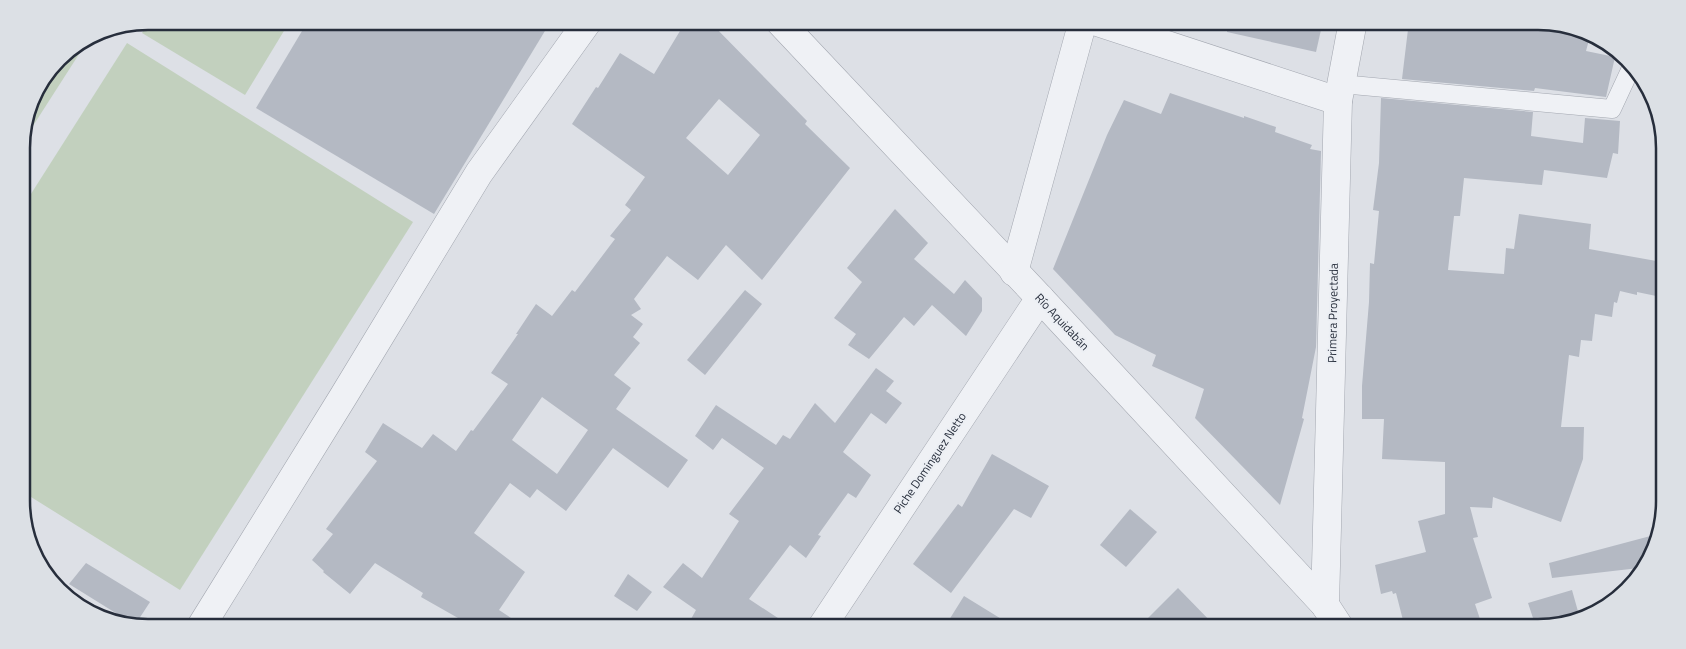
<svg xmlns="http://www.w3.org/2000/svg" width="1686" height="649" font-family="'Titillium Web',sans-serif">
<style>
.green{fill:#c2d0be}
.building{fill:#b4b9c3;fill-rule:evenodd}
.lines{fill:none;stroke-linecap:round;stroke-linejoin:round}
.service-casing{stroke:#a3a7b0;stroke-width:19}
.minor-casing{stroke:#a3a7b0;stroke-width:29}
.service{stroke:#eff1f5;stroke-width:18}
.minor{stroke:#eff1f5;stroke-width:28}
.labels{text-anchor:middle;stroke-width:4;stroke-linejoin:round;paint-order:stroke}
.street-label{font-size:12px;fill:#272e3c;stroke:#eceff4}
.rim{fill:none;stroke:#272e3c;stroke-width:2.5}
</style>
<rect width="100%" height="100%" fill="#dde0e6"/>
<g class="green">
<polygon points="149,21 290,21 245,95 142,33"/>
<polygon points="90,37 22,143 34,92 64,53"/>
<polygon points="127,43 413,222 180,590 23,492 22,208"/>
</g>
<g class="building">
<polygon points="308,21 551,21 434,214 256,108"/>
<path d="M 686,21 L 709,21 L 807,121 L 805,124 L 850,168 L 762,280 L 726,245 L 698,280 L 667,256 L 634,299 L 641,309 L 631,315 L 643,324 L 633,337 L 640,343 L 614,375 L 631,388 L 616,409 L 688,460 L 668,488 L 613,448 L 566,511 L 537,489 L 530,498 L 510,483 L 474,533 L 525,572 L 499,610 L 526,628 L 451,628 L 458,618 L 421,597 L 423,593 L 375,563 L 350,594 L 323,572 L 324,571 L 312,560 L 333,534 L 326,529 L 377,461 L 365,452 L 383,423 L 422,448 L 433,434 L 456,451 L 471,430 L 473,431 L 508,384 L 491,373 L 518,334 L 516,334 L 536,304 L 552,316 L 572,290 L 575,292 L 615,239 L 610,236 L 631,210 L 625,205 L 645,177 L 572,124 L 596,87 L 598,88 L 620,53 L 654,74 ZM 719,99 L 760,135 L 728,175 L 686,138 ZM 542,397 L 588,430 L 557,474 L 512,440 Z"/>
<polygon points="1228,21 1323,21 1316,52 1227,32"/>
<polygon points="1409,21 1523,21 1538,25 1538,21 1579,28 1590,36 1586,51 1615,57 1606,97 1535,88 1534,91 1402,79"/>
<polygon points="1170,93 1244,118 1244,116 1276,127 1275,132 1312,145 1310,149 1321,151 1316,347 1302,418 1304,419 1280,505 1195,418 1204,389 1152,366 1156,355 1115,335 1053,269 1107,135 1124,100 1161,114"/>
<polygon points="1381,98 1533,112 1531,136 1583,143 1585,118 1620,121 1618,154 1613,153 1607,178 1544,170 1542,185 1464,178 1460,216 1454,216 1448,270 1504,274 1506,248 1514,249 1519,214 1591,224 1589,249 1662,262 1661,297 1637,292 1637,295 1620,291 1617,303 1614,302 1612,317 1595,314 1592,341 1581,340 1579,357 1569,355 1561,427 1584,427 1583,459 1561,522 1493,497 1492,508 1470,507 1478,537 1473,538 1492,598 1475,604 1483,628 1405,628 1396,593 1393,594 1392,591 1381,594 1375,565 1426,552 1418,521 1445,514 1445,462 1382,459 1384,419 1362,419 1362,386 1369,302 1370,263 1374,264 1379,211 1373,210 1379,163"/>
<polygon points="895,209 928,243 914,259 954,294 965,280 982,298 982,311 966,336 932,305 914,326 904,317 869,359 848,345 856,334 834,318 862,282 847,268"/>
<polygon points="745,290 762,304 705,375 687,360"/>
<polygon points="876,368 894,381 886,391 902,403 886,424 871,413 843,452 871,475 856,498 848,493 818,535 821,536 806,558 790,545 749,599 793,628 686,628 696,610 663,587 683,563 702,578 739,521 729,514 764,468 722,438 713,450 695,436 716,405 776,445 783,435 790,439 815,403 835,423"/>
<polygon points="992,454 1049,486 1031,518 1014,509 951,593 913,564 958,504 962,507"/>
<polygon points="1130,509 1157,532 1126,567 1100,545"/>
<polygon points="1658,534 1658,542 1639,568 1552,578 1549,563"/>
<polygon points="86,563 150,602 135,625 69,584"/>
<polygon points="628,574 652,592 637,611 614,596"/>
<polygon points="1178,588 1217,628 1138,628"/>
<polygon points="1572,590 1579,615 1556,624 1555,621 1536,627 1528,603"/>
<polygon points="964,596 1016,628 944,628"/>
</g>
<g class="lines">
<defs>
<polyline id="service" points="1341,84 1612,109 1632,66"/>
<g id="minor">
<polyline points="779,21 1040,298 1325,605 1340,628"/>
<polyline points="1094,21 1338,101"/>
<polyline points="1014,272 1083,21"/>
<polyline points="1325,605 1338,101 1353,21"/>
<polyline points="200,628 343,397 479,173 588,21"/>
<polyline points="821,628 1040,298"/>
</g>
</defs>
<use href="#service" class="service-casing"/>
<use href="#minor" class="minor-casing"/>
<use href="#service" class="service"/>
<use href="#minor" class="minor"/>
</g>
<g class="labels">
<g class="street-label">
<text transform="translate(1333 313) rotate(-89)" y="4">Primera Proyectada</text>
<text transform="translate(1062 322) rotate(47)" y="4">Río Aquidabán</text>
<text transform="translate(930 463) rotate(-56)" y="4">Piche Dominguez Netto</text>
</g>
</g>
<path d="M0 0H1686V649H0ZM148 30H1538A118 118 0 0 1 1656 148V501A118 118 0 0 1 1538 619H148A118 118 0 0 1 30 501V148A118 118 0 0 1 148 30Z" fill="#dce0e5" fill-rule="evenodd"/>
<path class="rim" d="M148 30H1538A118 118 0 0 1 1656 148V501A118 118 0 0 1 1538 619H148A118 118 0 0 1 30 501V148A118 118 0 0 1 148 30Z"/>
</svg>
